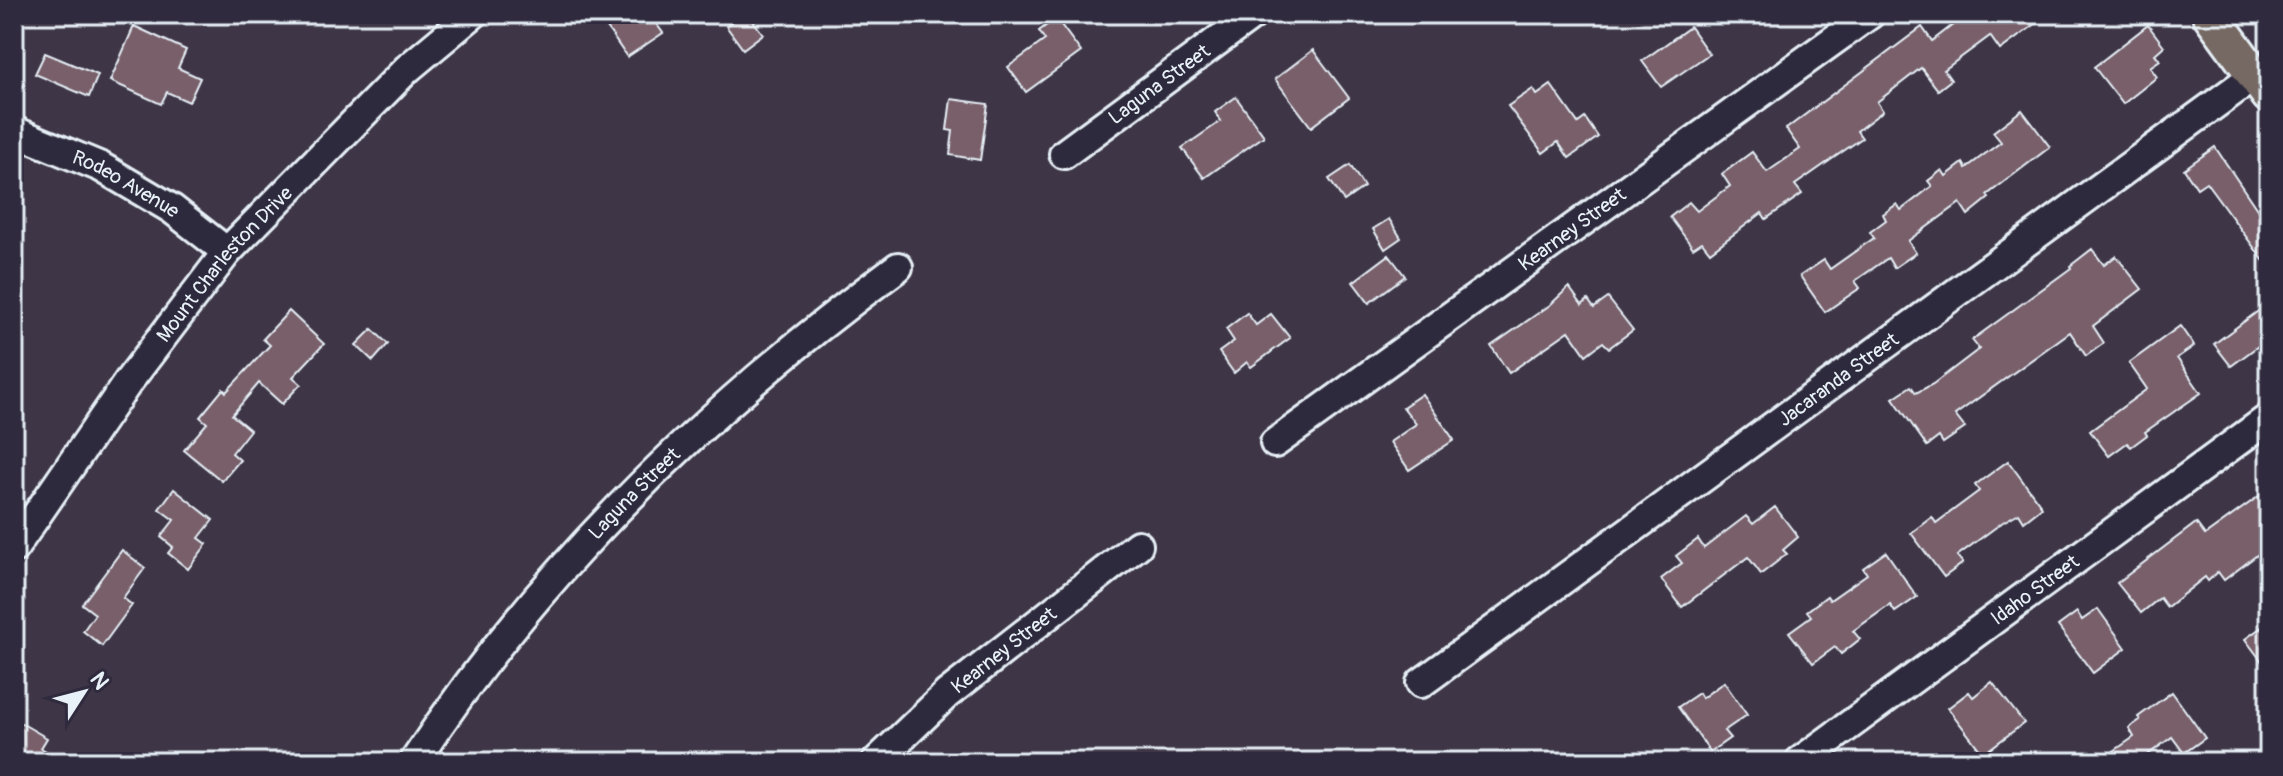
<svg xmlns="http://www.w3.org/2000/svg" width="2283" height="776" font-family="Pangolin,sans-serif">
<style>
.building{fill:#785f6a;stroke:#e8f1f8;stroke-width:2}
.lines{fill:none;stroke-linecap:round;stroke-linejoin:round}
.minor-casing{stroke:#e8f1f8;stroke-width:34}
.major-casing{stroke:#e8f1f8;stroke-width:40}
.minor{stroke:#2f2a3d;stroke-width:28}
.major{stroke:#766964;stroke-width:34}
.labels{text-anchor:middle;stroke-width:6;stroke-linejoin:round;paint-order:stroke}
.street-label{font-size:20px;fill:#e8f1f8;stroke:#2f2a3d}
</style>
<rect width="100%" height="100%" fill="#3e3546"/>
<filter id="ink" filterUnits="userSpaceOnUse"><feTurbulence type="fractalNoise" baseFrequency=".0125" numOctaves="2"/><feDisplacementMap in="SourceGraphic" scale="16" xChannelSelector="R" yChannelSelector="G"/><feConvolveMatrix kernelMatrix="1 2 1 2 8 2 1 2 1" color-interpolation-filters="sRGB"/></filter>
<g filter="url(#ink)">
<g class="building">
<polygon points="615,14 649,14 663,33 627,57 603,22"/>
<polygon points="742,14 748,14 763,34 743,49 726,26"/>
<polygon points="1967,14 2049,14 2000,50 1990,36 1944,70 1951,80 1938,90 1921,68 1877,102 1883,111 1857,131 1862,138 1795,185 1802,194 1766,219 1762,213 1710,252 1702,242 1693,248 1670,217 1689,202 1697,211 1730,186 1722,174 1752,152 1767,172 1800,149 1786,129 1922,27 1932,41"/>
<polygon points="1056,18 1081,52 1026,92 1008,67 1045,40 1039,31"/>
<polygon points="2148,25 2164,46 2155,54 2160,60 2150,67 2157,77 2123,104 2094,67"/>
<polygon points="134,26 186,50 178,68 200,78 189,102 167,92 161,104 110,81"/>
<polygon points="1690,27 1709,54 1661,87 1642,61"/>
<polygon points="1313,50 1349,98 1311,127 1275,79"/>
<polygon points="45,53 98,75 89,97 35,74"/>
<polygon points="1551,85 1578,123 1585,118 1598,137 1569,158 1558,142 1543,153 1508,106 1533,89 1537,95"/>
<polygon points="1236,97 1264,136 1204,178 1182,148 1221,121 1215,112"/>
<polygon points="951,99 988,104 980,160 950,155 953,131 947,130"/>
<polygon points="2022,110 2050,147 1987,195 1989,198 1968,215 1960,203 1908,241 1916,253 1894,268 1888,258 1855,281 1860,288 1825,312 1800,276 1824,260 1830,269 1874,238 1870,232 1886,220 1883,214 1897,204 1901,210 1932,186 1928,181 1942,170 1946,176 1963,163 1966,168 2001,142 1993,132"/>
<polygon points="2215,147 2269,227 2269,268 2206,182 2197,188 2184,169"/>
<polygon points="1350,165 1364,187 1344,201 1329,179"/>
<polygon points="1389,219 1401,238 1385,249 1373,229"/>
<polygon points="2092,249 2104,265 2116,256 2142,289 2093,326 2104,343 2086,356 2070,332 1955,415 1965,428 1943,443 1939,437 1927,446 1893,398 1911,386 1916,393 1933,384 1979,349 1972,340 2071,268 2070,266"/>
<polygon points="1389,255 1405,276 1369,303 1353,282"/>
<polygon points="1569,287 1582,305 1588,300 1594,308 1608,298 1633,330 1609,348 1603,342 1586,355 1569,331 1509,373 1491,346 1550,305"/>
<polygon points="2269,303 2269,338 2231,366 2214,344"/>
<polygon points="289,311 324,344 293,377 301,384 282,404 259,383 232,415 250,430 232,453 240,460 222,481 184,450 207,423 200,417 223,389 226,392 270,345 263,339"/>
<polygon points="1247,313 1256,325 1271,314 1290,338 1251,367 1247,362 1234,373 1219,352 1234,341 1226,329"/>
<polygon points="2180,326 2194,346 2177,358 2201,393 2145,432 2147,435 2131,447 2127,443 2109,456 2090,431 2147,389 2129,363"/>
<polygon points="372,329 388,344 373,361 356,345"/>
<polygon points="1422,394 1454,440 1409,470 1390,442 1416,424 1403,407"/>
<polygon points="2008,461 2042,507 2024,521 2019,513 2003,522 1957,556 1963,563 1944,577 1911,533 1932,517 1936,523 1979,491 1975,485"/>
<polygon points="174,489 213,520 199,538 207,544 188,569 168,553 173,547 161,537 174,520 159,509"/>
<polygon points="2269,489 2269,546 2224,580 2218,572 2208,581 2205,577 2167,607 2160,598 2141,613 2117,583 2196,523 2205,535"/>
<polygon points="1775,507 1798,537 1783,550 1787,554 1761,574 1748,557 1682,607 1661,579 1682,563 1676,556 1698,539 1704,548 1746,516 1753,524"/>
<polygon points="122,550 145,568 123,598 132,605 102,646 83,631 95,614 82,604"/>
<polygon points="1886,552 1917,597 1895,612 1890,605 1853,631 1860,639 1841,654 1835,647 1813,663 1789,632 1811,616 1807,611 1827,596 1830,600 1867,574 1863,568"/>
<polygon points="2098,609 2126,648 2093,673 2058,626 2077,612 2082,620"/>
<polygon points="2269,622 2269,671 2245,639"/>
<polygon points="1724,682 1747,715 1724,731 1730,738 1710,752 1678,707 1699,693 1702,698"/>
<polygon points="1992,682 2024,723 1983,754 1948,708 1969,692 1973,697"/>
<polygon points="2172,692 2205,738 2184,753 2172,737 2138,762 2098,762 2134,737 2129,728 2140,720 2138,717"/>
<polygon points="14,719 47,738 41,748 64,762 14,762"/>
</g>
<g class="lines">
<defs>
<g id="minor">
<path id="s1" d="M 14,131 L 101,167 L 172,209 L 227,252"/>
<path id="s2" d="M 1064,154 L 1254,14"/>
<path id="s3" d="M 1275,443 L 1870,14"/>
<path id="s4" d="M 14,548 L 128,382 L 227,252 L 407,69 L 473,14"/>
<path id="s5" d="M 1421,683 L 2255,75"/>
<path id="s6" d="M 414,762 C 542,566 710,405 898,267"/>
<path id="s7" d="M 876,762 L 947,694 L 1138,545"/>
<path id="s8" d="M 1799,762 L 2269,418"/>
</g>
<polyline id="major" points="2210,14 2269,95"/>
</defs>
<use href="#minor" class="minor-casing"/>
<use href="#major" class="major-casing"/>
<use href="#minor" class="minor"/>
<use href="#major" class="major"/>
</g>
</g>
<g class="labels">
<g class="street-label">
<text dy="7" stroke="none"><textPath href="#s2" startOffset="118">Laguna Street</textPath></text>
<text dy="7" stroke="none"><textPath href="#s1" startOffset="124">Rodeo Avenue</textPath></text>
<text dy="7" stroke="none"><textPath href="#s3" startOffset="366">Kearney Street</textPath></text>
<text dy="7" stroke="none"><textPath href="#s4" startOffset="354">Mount Charleston Drive</textPath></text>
<text dy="7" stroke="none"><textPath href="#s5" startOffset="516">Jacaranda Street</textPath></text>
<text dy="7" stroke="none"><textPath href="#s6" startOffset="348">Laguna Street</textPath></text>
<text dy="7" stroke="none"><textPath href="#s8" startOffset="292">Idaho Street</textPath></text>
<text dy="7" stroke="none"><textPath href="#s7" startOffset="170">Kearney Street</textPath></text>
</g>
</g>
<rect width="2283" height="776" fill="none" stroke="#2f2a3d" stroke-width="48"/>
<rect x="24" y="24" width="2235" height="728" fill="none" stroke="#e8f1f8" stroke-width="3" filter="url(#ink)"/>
<g transform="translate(84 692) rotate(54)" stroke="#2f2a3d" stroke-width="6" paint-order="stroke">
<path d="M0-6L14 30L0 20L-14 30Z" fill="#e8f1f8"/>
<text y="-12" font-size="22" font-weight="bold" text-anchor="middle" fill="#e8f1f8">N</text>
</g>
</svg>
